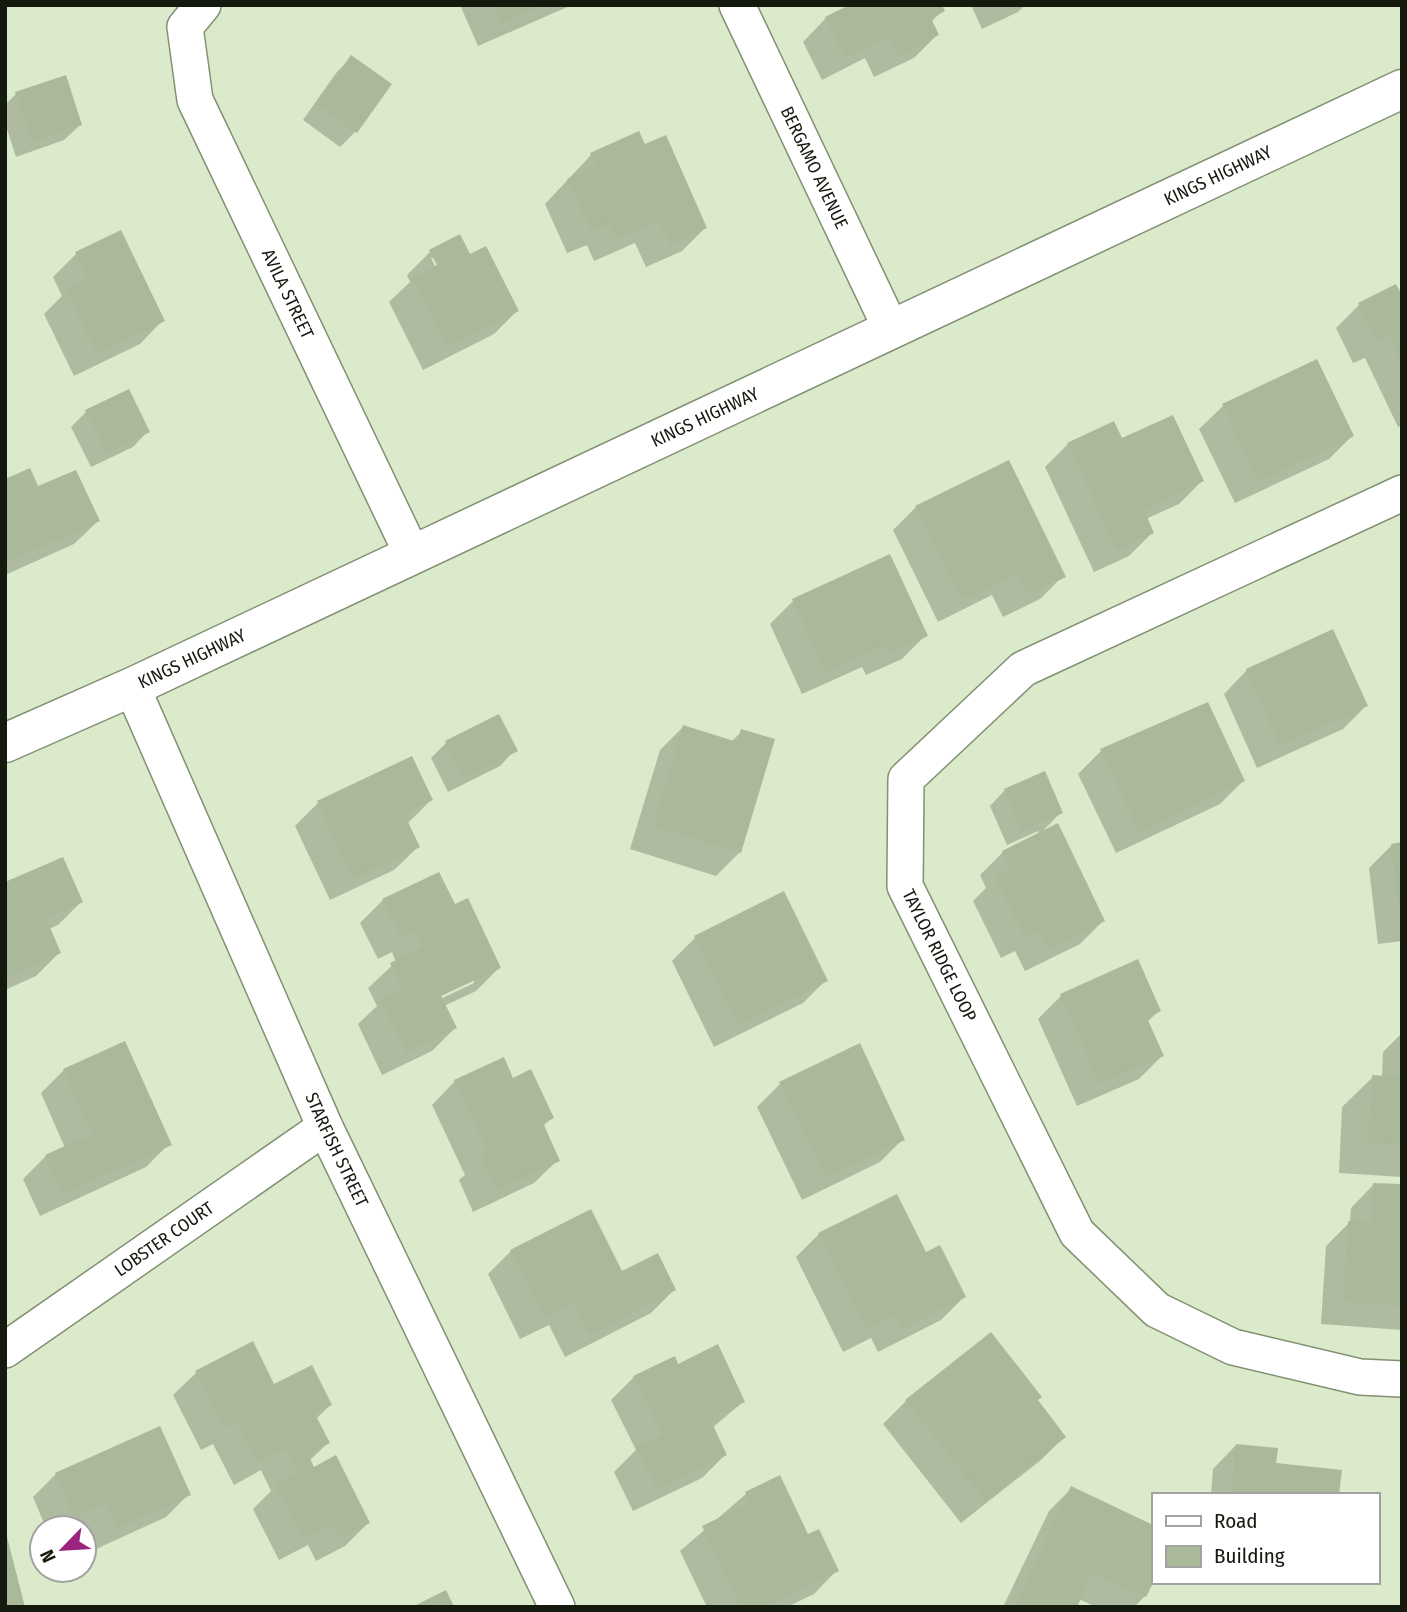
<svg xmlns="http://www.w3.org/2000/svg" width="1407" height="1612" font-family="'Fira Sans Condensed',sans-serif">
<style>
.shadow{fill:#0003;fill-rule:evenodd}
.building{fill:#aab99a}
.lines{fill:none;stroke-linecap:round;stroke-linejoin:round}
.street-casing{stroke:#829073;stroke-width:38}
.secondary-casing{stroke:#829073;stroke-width:41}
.street{stroke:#fff;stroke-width:35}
.secondary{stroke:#fff;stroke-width:38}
.labels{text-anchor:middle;stroke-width:7;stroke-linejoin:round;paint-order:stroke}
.street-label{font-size:18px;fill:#151a0f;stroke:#fff}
</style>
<rect width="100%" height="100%" fill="#daeaca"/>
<g class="shadow">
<polygon points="460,5 572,5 478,46"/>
<polygon points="971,5 1025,5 1018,12 982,29"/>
<polygon points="943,10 931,22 937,35 914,58 874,77 865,58 822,80 803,42 826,18"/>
<polygon points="352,57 389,84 355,132 340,147 303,120 336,73"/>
<polygon points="16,94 80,125 64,140 16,157 5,123 5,105"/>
<polygon points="644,147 705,228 682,251 646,267 635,243 594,261 587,245 567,253 545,204 591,155"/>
<path d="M 430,252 L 469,256 L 517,311 L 494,334 L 423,370 L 389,302 L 410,282 L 407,275 ZM 431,258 L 435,258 L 442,272 L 439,274 Z"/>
<polygon points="76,254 163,320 140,344 74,376 44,314 62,296 53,277"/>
<polygon points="1396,287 1402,300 1402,425 1398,427 1365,358 1353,363 1336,328 1359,305"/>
<polygon points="1316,361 1352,436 1329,459 1235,503 1199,429 1223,406"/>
<polygon points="86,412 148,431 133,447 91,467 71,427"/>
<polygon points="1122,441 1202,481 1179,504 1146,519 1152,533 1129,556 1094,572 1045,467 1068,444"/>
<polygon points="5,480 98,521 74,544 5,575"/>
<polygon points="916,507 1063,576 1040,599 1003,617 992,595 938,622 893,530"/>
<polygon points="793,601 925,636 902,659 866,675 862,667 802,694 770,624"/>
<polygon points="1247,670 1366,706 1343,729 1257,768 1224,694"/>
<polygon points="1207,705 1243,781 1220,804 1116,853 1078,774 1101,751"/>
<polygon points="683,727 731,742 742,731 740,852 716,876 630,849 660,750"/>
<polygon points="446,743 515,750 500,766 448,792 431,758"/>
<polygon points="1005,790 1061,812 1041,833 1103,921 1080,944 1025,971 1015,951 1001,958 973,901 986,888 980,875 1003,852 1039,834 1038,831 1007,845 990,806"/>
<polygon points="431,800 408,823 418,847 394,870 330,900 295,826 318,803"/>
<polygon points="1402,844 1402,941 1378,944 1369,868 1392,845"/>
<polygon points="5,884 81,902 58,925 49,929 59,953 36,976 5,990"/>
<path d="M 383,900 L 454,906 L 499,968 L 476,991 L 444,1006 L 455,1028 L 432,1051 L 382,1075 L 358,1024 L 377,1006 L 368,988 L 396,962 L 392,952 L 378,959 L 360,923 ZM 474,979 L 474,983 L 434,1002 L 433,999 Z"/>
<polygon points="695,938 826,980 803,1003 714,1047 672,961"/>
<polygon points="1061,996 1159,1011 1147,1022 1162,1056 1139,1079 1077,1106 1038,1019"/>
<polygon points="1402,1033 1402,1177 1339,1173 1342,1107 1373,1077 1382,1078 1383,1052"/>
<polygon points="64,1070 169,1144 146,1167 40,1216 23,1179 46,1156 65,1148 41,1093"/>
<polygon points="512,1080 552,1118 542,1127 558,1160 534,1183 473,1212 459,1180 465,1175 432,1105 455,1081"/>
<polygon points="780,1084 903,1139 880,1162 802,1200 757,1107"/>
<polygon points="1374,1184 1402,1186 1402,1330 1321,1324 1326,1246 1350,1222 1351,1208"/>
<polygon points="819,1234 925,1255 964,1297 941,1320 878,1352 871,1338 843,1352 796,1257"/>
<polygon points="511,1251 622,1273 674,1290 651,1313 565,1357 549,1325 520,1339 488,1274"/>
<polygon points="678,1366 743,1402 712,1428 725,1455 702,1478 633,1511 614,1472 636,1450 611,1400 634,1377"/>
<polygon points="197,1372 273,1386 330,1405 316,1419 328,1443 309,1461 313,1469 368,1523 345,1546 316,1561 308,1545 279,1560 253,1509 271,1491 261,1470 234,1485 213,1444 201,1450 173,1395"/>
<polygon points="906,1401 1036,1401 1064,1437 1041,1460 961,1523 883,1424"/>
<polygon points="1236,1445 1274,1465 1338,1495 1211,1495 1213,1469"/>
<polygon points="56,1474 189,1494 166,1517 94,1550 83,1525 46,1528 33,1497"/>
<polygon points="1072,1488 1153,1527 1153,1579 1145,1596 1134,1607 1096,1607 1079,1599 1075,1607 1003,1607 1049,1511"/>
<polygon points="746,1494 808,1537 837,1570 814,1594 787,1607 707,1607 680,1551"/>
</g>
<g class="building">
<polygon points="493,5 545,5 501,24"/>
<polygon points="849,5 942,5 945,11 931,18 939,35 898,56 889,36 845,58 825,17"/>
<polygon points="351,55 392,84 357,133 317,104"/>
<polygon points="66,75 82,125 32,142 15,92"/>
<polygon points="639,131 645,144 666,135 707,228 670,245 659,221 617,239 610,223 591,231 567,179 595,166 590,153"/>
<polygon points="121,230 165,321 97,354 66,290 88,279 75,252"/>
<polygon points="460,234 470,254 486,246 519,311 447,348 412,278 437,265 429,250"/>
<polygon points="1396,284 1402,295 1402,364 1388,336 1376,341 1358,303"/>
<polygon points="1317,359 1354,436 1259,482 1222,404"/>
<polygon points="129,389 150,432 106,453 85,410"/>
<polygon points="1173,415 1204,481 1144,510 1154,533 1117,550 1067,443 1114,421 1122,438"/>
<polygon points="1009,460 1066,577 1027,595 1016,573 961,600 915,506"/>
<polygon points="30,468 38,486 76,470 100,521 5,563 5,479"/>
<polygon points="890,554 928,636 889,653 886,645 826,672 792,599"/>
<polygon points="1333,629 1368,706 1280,746 1246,669"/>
<polygon points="1208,702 1245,781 1139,832 1100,749"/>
<polygon points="499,714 518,751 463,778 445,741"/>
<polygon points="683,725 737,742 741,729 775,739 741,853 653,826"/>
<polygon points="412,756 433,800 404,814 420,847 353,879 317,801"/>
<polygon points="1045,771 1063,813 1022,831 1004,789"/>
<polygon points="1058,823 1105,921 1048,949 1039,930 1024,936 995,877 1011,869 1002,851"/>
<polygon points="1402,842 1402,915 1400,915 1391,844"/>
<polygon points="63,857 83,902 46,918 61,953 6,978 5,882"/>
<polygon points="439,872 455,904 468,898 501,968 441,996 457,1028 406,1053 380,1000 402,989 390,963 423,947 415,930 401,937 382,899"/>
<polygon points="784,891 828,981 738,1025 694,936"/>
<polygon points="1138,959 1161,1011 1147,1018 1164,1056 1100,1084 1060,994"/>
<polygon points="125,1041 172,1145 63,1194 45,1155 92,1134 63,1069"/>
<polygon points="860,1043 905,1140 826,1178 779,1082"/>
<polygon points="504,1057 513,1078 531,1069 554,1118 543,1123 560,1161 497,1190 481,1156 488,1153 454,1080"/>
<polygon points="1372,1075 1402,1077 1402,1145 1368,1143"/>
<polygon points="1373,1183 1402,1184 1402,1306 1343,1302 1348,1221 1370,1222"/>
<polygon points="897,1194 926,1252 940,1245 966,1297 901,1330 895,1316 866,1330 818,1233"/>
<polygon points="591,1209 622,1271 658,1253 676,1290 589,1335 572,1303 544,1317 510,1250"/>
<polygon points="991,1332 1042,1397 1038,1400 1066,1437 985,1501 905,1400"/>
<polygon points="253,1341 274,1384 312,1365 332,1405 315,1414 330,1443 308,1454 314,1467 336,1455 370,1523 339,1539 331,1524 302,1538 275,1485 297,1473 285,1448 257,1463 237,1422 225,1428 195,1371"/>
<polygon points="718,1344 745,1402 710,1419 727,1455 657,1489 636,1447 662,1435 633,1376 675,1356 678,1364"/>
<polygon points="160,1426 191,1495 118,1528 107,1503 74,1518 55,1473"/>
<polygon points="1236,1444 1278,1448 1276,1463 1342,1470 1339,1495 1231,1495"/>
<polygon points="780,1475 808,1534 819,1529 839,1571 764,1607 740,1607 702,1526 750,1503 745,1492"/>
<polygon points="1071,1486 1153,1525 1153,1583 1146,1597 1093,1572 1077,1607 1014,1607"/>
<polygon points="5,1533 6,1533 25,1607 5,1607"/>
<polygon points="446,1590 454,1607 412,1607"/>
</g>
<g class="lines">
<defs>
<g id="street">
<path id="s1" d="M 203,5 L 185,27 L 195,100 L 412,554"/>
<path id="s2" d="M 737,5 L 891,329"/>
<path id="s3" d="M 1402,493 L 1023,669 L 906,779 L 905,886 L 1077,1233 L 1157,1310 L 1233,1347 L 1360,1377 L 1402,1379"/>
<path id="s4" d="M 132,687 L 325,1127 L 557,1607"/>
<path id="s5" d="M 5,1350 L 325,1127"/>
</g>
<g id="secondary">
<path id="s6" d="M 5,743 L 132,687 L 1402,89"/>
</g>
</defs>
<use href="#street" class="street-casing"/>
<use href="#secondary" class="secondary-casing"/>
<use href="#street" class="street"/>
<use href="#secondary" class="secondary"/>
</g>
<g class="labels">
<g class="street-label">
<text dy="6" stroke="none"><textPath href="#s2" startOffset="180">BERGAMO AVENUE</textPath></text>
<text dy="6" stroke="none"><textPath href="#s6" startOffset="1339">KINGS HIGHWAY</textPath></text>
<text dy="6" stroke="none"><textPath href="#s1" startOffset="317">AVILA STREET</textPath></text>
<text dy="6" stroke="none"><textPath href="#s6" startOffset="772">KINGS HIGHWAY</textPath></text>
<text dy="6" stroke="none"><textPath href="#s6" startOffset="205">KINGS HIGHWAY</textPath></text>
<text dy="6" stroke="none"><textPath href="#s3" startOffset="763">TAYLOR RIDGE LOOP</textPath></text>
<text dy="6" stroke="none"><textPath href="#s4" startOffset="506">STARFISH STREET</textPath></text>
<text dy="6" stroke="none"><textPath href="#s5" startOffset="194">LOBSTER COURT</textPath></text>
</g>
</g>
<rect width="1407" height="1612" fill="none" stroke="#151a0f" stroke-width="14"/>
<rect x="1152" y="1493" width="228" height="91" fill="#ffffff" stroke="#a1a39f" stroke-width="2"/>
<rect x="1166" y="1516" width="35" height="10" fill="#ffffff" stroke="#a1a39f" stroke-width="2"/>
<text x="1214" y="1528" font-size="21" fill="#151a0f">Road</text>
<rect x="1166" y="1546" width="35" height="21" fill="#aab99a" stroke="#a1a39f" stroke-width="2"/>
<text x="1214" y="1563" font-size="21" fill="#151a0f">Building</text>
<g transform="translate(63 1549) rotate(245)"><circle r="33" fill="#ffffff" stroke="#a1a39f" stroke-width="2"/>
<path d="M0-5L12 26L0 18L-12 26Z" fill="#9a247f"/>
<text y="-10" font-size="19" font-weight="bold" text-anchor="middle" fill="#151a0f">N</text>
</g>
</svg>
